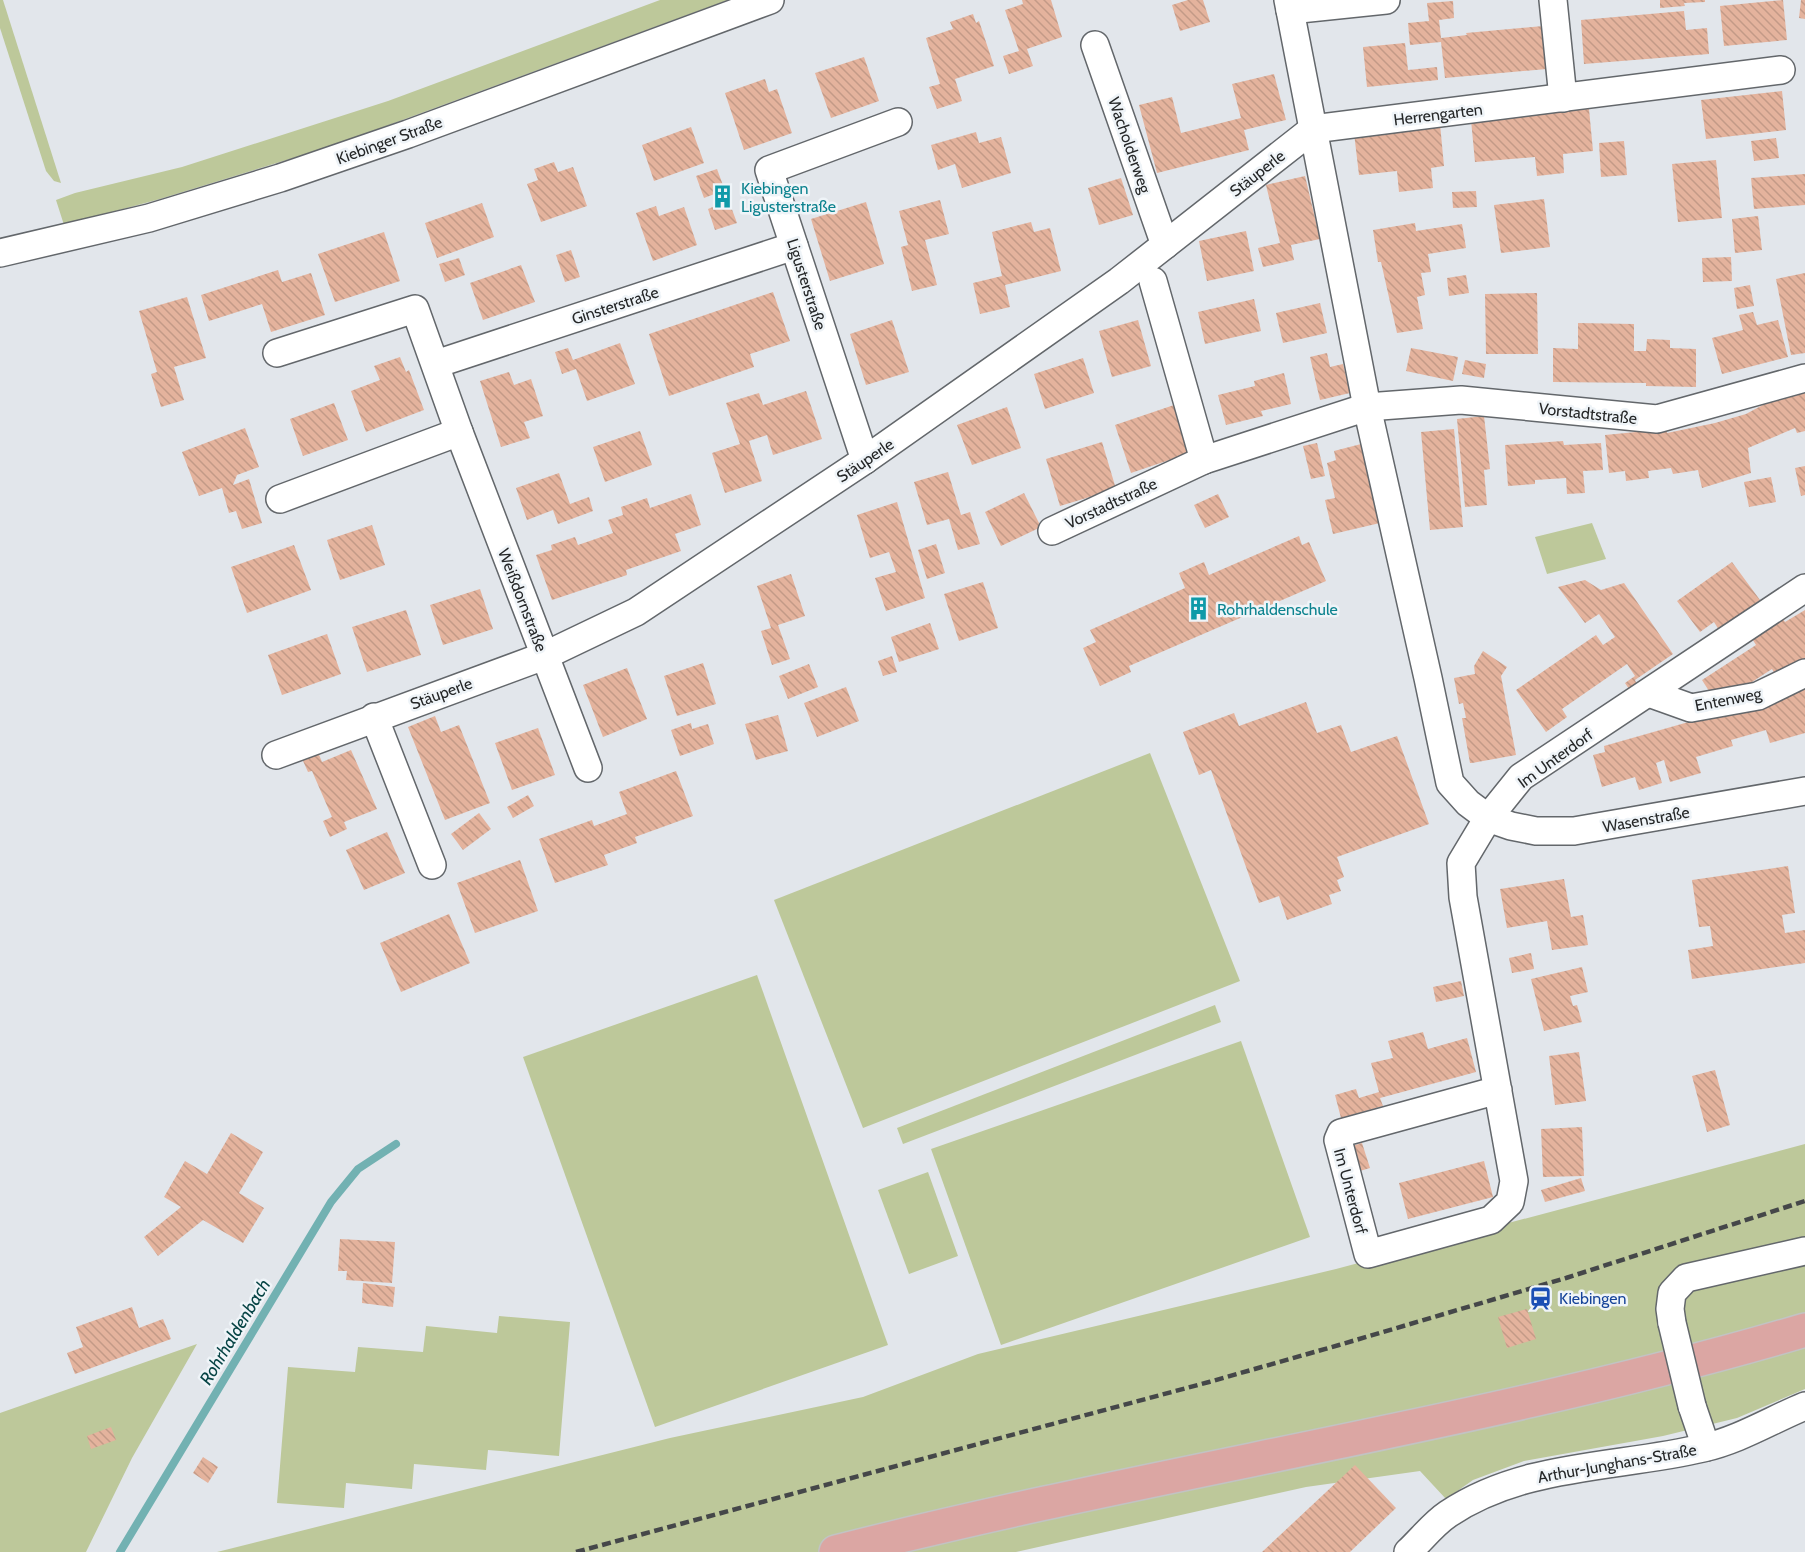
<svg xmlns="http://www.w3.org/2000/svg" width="1805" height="1552" font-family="Cabin,sans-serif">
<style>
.green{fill:#bdc89a}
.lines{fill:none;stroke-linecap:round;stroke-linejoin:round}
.stream{stroke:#72b1b2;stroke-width:8}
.building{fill:url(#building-back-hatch)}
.minor-casing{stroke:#63676b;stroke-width:30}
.major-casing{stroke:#c2c3c3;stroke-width:36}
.minor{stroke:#fff;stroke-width:27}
.major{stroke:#dba6a3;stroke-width:33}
.rail{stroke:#454749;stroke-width:4.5;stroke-dasharray:9 4.5;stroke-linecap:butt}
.minor-bridge-casing{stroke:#63676b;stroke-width:30;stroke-linecap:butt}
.minor-bridge{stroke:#fff;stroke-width:27}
.labels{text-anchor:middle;stroke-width:5;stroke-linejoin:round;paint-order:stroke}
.street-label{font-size:16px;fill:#252728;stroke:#eff4f8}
.culture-label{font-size:16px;fill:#0d838f;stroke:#eff4f8;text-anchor:start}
.transit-label{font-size:16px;fill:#164399;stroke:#eff4f8;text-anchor:start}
.water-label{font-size:18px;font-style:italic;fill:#074445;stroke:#eff4f8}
</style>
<defs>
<pattern id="building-back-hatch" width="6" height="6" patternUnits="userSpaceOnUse" patternTransform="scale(1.5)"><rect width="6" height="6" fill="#e4b39d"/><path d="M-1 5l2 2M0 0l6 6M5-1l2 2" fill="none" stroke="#c39a87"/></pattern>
</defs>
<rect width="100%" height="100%" fill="#e2e6eb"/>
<g class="green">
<polygon points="0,0 3,0 61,183 54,181 46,171 0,28"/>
<polygon points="660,0 728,0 332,146 160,199 64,225 56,200 75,193 182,167 388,101"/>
<polygon points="1592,523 1606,559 1547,574 1535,537"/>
<polygon points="1150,753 1240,981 863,1128 774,900"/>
<polygon points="757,975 888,1345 655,1427 523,1057"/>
<polygon points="1215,1005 1221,1022 903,1144 897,1128"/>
<polygon points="1241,1041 1310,1237 1001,1345 931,1149"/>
<polygon points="1805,1144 1805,1389 1737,1418 1663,1436 1524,1461 1473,1480 1446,1499 1420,1471 1306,1487 1016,1552 217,1552 670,1438 863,1397 978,1354 1336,1269"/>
<polygon points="928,1172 958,1256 909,1274 878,1190"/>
<polygon points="499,1316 570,1322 559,1456 488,1450 486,1470 414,1464 412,1489 346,1483 344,1508 277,1503 288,1367 355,1372 358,1347 423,1352 426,1326 497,1333"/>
<polygon points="197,1344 132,1458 86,1552 0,1552 0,1413"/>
</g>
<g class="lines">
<polyline class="stream" points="120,1552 331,1202 358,1169 396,1144"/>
</g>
<g class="building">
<polygon points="1022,0 1051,0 1062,37 1027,49 1033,66 1009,74 1003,56 1019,51 1005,10 1023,4"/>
<polygon points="1188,0 1203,0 1210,22 1180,31 1172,5"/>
<polygon points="1660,0 1705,0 1705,2 1684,3 1685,6 1660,8"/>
<polygon points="1783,0 1787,40 1724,46 1720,6"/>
<polygon points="1801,0 1805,0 1805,19 1799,18"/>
<polygon points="1453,1 1454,18 1439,20 1441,38 1467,35 1466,33 1543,26 1547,69 1445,78 1441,42 1410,45 1408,23 1429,21 1427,3"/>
<polygon points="1684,11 1686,30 1707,28 1709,54 1584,64 1581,20"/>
<polygon points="973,14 976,23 979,21 994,66 955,79 962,101 937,109 929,87 940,84 926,38 953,29 950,22"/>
<polygon points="1405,43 1408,70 1437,67 1438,80 1367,87 1363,47"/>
<polygon points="864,57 879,101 831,118 815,73"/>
<polygon points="1274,74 1286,120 1244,130 1249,150 1157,173 1139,105 1172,97 1181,133 1241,118 1232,84"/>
<polygon points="765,79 769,92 777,89 792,133 744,150 725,93"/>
<polygon points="1782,91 1786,130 1706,139 1701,100"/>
<polygon points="1589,109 1593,151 1563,154 1564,173 1537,176 1535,157 1475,162 1471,120"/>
<polygon points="1440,124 1444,166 1431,168 1433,188 1399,192 1397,171 1359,175 1354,133"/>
<polygon points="691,127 704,163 654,181 642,145"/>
<polygon points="976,132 979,143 1001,137 1011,173 962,188 955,164 938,170 931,145"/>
<polygon points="1776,138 1779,158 1754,161 1751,141"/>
<polygon points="1624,141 1627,175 1601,177 1599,143"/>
<polygon points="1716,160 1722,218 1678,222 1672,164"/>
<polygon points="554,162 558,172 573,167 587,206 541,222 527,184 538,180 534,169"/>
<polygon points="717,169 737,223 715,230 708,209 720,204 717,193 704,198 696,176"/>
<polygon points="1805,174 1805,205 1754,209 1751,178"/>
<polygon points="1305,176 1320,239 1291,245 1294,260 1263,267 1258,248 1280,243 1266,185"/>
<polygon points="1121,178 1133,215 1099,225 1088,188"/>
<polygon points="1476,191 1477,207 1453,208 1452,192"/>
<polygon points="1544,199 1550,247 1501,253 1494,205"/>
<polygon points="940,200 949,234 925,240 937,285 912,291 901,247 908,245 899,211"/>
<polygon points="866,202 884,264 830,281 811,219"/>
<polygon points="482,203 494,237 437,258 425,223"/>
<polygon points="656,206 659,216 684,207 697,245 653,261 636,213"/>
<polygon points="1758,216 1762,250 1735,253 1732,219"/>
<polygon points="1031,222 1034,232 1050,228 1061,271 1005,285 1010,307 980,314 973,283 1002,276 992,232"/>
<polygon points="1415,223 1416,231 1462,224 1466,248 1428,254 1431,272 1421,273 1425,295 1417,297 1423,329 1397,333 1381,262 1378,262 1373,230"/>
<polygon points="1246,231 1254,271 1207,281 1199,241"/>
<polygon points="384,232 400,281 335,302 318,254"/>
<polygon points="571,250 580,277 565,282 556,255"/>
<polygon points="1731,257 1732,281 1703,282 1702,258"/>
<polygon points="459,258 465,275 445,282 439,264"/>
<polygon points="521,265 535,302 483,320 470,283"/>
<polygon points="278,270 282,282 311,273 325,315 271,332 262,304 209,321 201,295"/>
<polygon points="1805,273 1805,353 1791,355 1776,279"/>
<polygon points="1466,275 1469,293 1449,296 1447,278"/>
<polygon points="1750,285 1754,306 1737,309 1734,288"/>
<polygon points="773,292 790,341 750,354 754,367 669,396 649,334"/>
<polygon points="1537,293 1538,354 1486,354 1485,294"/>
<polygon points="187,297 206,358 174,367 184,400 161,407 151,374 157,372 139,311"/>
<polygon points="1254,299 1261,331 1205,344 1198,312"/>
<polygon points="1320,303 1327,333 1283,343 1276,313"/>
<polygon points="1753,312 1757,325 1778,320 1788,357 1722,374 1712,338 1743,330 1739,315"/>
<polygon points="892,320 909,372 866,385 850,334"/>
<polygon points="1138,320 1151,366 1112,377 1099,331"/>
<polygon points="1578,323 1634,324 1634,351 1646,351 1647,339 1670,340 1670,348 1696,349 1696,387 1646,386 1646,383 1553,382 1553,348 1578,349"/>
<polygon points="620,343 635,384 587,401 576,369 562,374 555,352 568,348 573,360"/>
<polygon points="1411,348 1458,357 1453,381 1406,371"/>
<polygon points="1327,353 1330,367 1343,364 1350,393 1320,400 1310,357"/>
<polygon points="400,357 406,372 409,370 424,410 366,432 351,391 380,380 374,366"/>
<polygon points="1083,358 1094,393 1045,409 1034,374"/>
<polygon points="1465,360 1486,364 1484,378 1462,374"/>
<polygon points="509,372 514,385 531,379 543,416 524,422 530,438 501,447 480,381"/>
<polygon points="1284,373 1291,404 1261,411 1263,416 1226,425 1218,395 1255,386 1254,381"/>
<polygon points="1805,387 1805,431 1797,433 1795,428 1748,448 1751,473 1702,488 1698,470 1673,474 1671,468 1648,471 1649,478 1626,481 1625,471 1609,473 1605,435 1667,429 1667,433 1715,423 1746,414 1785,393"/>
<polygon points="806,391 822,439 773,455 767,435 749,441 762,481 725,493 712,453 740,444 726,403 759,393 763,405"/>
<polygon points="334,403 348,440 303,456 290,419"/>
<polygon points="1174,405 1190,453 1131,473 1115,425"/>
<polygon points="1007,407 1021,448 972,465 957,425"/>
<polygon points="1484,416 1490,469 1484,470 1487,505 1465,507 1457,419"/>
<polygon points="245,428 259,467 237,475 233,485 249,479 262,523 242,529 236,511 229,513 222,488 199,496 182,452"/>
<polygon points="1454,429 1463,527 1430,530 1421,432"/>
<polygon points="640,431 652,465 605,482 593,447"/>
<polygon points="1563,441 1564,445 1601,443 1603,470 1583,471 1585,493 1567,494 1566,478 1535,480 1535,484 1508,486 1505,445"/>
<polygon points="1102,442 1116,489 1060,506 1046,459"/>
<polygon points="1317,443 1325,476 1311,479 1303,446"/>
<polygon points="1361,444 1380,523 1333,534 1325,500 1335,498 1327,463 1336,460 1334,451"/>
<polygon points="1805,466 1805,495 1801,496 1795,468"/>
<polygon points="948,472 961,515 970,512 980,544 958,550 949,519 927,525 914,482"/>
<polygon points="559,473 570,504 589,497 593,511 558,524 553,510 527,520 516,488"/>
<polygon points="1771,477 1776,502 1749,507 1744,482"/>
<polygon points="1024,493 1041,527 1001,546 985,512"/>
<polygon points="691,494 701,525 675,534 681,551 626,570 627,575 552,600 536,555 552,550 551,545 575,537 578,545 613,533 608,520 623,515 621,507 647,498 650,508"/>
<polygon points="1218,494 1229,517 1205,528 1194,505"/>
<polygon points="897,502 925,598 886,611 875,578 896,572 889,552 870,558 857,515"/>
<polygon points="372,525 385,565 340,580 327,540"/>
<polygon points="1299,536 1302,545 1309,542 1326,581 1129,666 1131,672 1100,686 1083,648 1096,642 1090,630 1185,588 1179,573 1204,562 1209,575"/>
<polygon points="936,544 945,573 927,579 918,550"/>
<polygon points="294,545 311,590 247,613 231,567"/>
<polygon points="1732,562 1760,600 1719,630 1714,622 1700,632 1677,601"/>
<polygon points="791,574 805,616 778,625 790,659 772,665 761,631 771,628 757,586"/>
<polygon points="1585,580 1601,590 1624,583 1673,654 1635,680 1638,687 1631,692 1625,683 1635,676 1627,664 1562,709 1567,717 1546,732 1516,690 1596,635 1603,645 1615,637 1599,614 1585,623 1558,587"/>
<polygon points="983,582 998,628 959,641 944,594"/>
<polygon points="480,589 493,629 443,645 430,605"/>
<polygon points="406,610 421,655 367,672 352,627"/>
<polygon points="1805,610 1805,665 1776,676 1772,669 1735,693 1714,699 1702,680 1756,645 1751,637 1782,618 1785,622"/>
<polygon points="930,623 939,649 899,662 891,637"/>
<polygon points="327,634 341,674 282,695 268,655"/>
<polygon points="1483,651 1507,667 1501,676 1516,755 1472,763 1470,763 1462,718 1466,718 1463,703 1459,704 1454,678 1475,674 1474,666"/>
<polygon points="892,656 897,672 883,676 878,661"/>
<polygon points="703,663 716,704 677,716 664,676"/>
<polygon points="809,664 818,687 788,699 779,676"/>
<polygon points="627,668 647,719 603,737 583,685"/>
<polygon points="846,687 859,721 817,737 804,703"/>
<polygon points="1805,689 1805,733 1770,743 1766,730 1731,740 1733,746 1696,757 1701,773 1670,782 1664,760 1656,763 1662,783 1639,790 1635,777 1602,787 1593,755 1605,752 1604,746"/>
<polygon points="1306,702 1317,733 1341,725 1351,752 1397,736 1429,824 1337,857 1344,877 1337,880 1341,891 1329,895 1332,904 1287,920 1279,896 1259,903 1211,770 1199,775 1183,732 1234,713 1239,726"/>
<polygon points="778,715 788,751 756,760 745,724"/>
<polygon points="435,716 441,732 459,725 490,803 445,820 408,727"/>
<polygon points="691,723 692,729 708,724 714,744 680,756 671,730"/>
<polygon points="538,728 555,775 512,790 495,743"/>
<polygon points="315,745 322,762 351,750 377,809 344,822 347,829 330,837 323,821 332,817 312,771 308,772 299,752"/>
<polygon points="676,771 693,816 635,837 637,843 604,855 608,865 555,883 539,839 592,820 594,826 627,814 619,792"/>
<polygon points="528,795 534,806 513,818 507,807"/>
<polygon points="479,813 491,829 463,850 451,834"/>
<polygon points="387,832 405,873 364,890 346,850"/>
<polygon points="520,860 538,911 475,933 457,883"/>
<polygon points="1788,866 1795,913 1782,915 1785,933 1805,930 1805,963 1692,979 1688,950 1713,946 1710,926 1699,927 1692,880"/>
<polygon points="1564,879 1571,917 1583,915 1588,945 1552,950 1547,921 1507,928 1500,889"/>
<polygon points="449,914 470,963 401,992 380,943"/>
<polygon points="1531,953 1534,969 1512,973 1509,958"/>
<polygon points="1582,967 1588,992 1570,996 1573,1006 1577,1005 1582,1022 1544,1031 1531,979"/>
<polygon points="1461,981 1464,996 1436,1002 1433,987"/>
<polygon points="1423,1032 1428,1049 1467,1038 1476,1072 1380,1098 1383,1106 1341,1118 1335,1095 1356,1089 1359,1098 1379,1092 1371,1063 1393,1058 1388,1041"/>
<polygon points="1579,1052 1586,1101 1555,1105 1549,1056"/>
<polygon points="1715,1070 1730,1125 1707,1132 1692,1076"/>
<polygon points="1582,1127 1584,1176 1543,1177 1541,1129"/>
<polygon points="231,1133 263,1152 239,1193 264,1208 243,1243 203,1220 158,1256 144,1237 181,1207 164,1197 185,1161 207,1174"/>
<polygon points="1362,1143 1370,1168 1353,1173 1345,1148"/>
<polygon points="1484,1161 1493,1197 1408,1219 1399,1183"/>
<polygon points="1581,1178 1585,1191 1545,1202 1541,1190"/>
<polygon points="340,1239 395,1242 392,1283 346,1280 347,1271 338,1271"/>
<polygon points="363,1283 395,1287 393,1307 362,1303"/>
<polygon points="132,1307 139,1328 163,1319 171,1339 75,1374 67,1353 83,1347 76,1327"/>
<polygon points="1527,1309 1536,1339 1507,1348 1498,1317"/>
<polygon points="111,1427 116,1440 91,1449 87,1436"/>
<polygon points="203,1457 218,1467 208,1483 193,1473"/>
<polygon points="1355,1465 1396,1508 1350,1552 1262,1552"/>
</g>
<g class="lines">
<defs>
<g id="minor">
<polyline points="1288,0 1367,407 1428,678 1450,783 1468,803 1488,818 1511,826 1536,831 1574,831 1805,791"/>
<polyline points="1553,0 1563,98"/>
<polyline points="1290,10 1386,0"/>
<polyline points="1095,45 1165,245"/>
<polyline points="0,253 149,218 280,178 408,134 770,0"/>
<polyline points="1153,281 1204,460"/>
<polyline points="277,353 415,309 459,432 588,768"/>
<polyline points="436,364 794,246"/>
<polyline points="865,460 769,170 898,122"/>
<polyline points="280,499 459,432"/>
<polyline points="1052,531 1204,460 1367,407 1461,400 1657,419 1805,378"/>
<polyline points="1649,693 1691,708 1758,696 1805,673"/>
<polyline points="374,717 432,865"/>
<polyline points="276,755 544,656 636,612 865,460 1119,281 1313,129 1781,70"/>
<polyline points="1498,1090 1341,1133 1338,1140 1368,1254 1491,1220 1510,1202 1514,1181 1463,897 1461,863 1488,818 1521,777 1805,588"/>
<polyline points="1672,1323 1670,1309 1672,1293 1686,1278 1805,1251"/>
<polyline points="1692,1406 1706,1447"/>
<path d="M 1408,1552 C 1421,1540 1433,1524 1448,1514 C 1524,1463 1618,1468 1703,1448 C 1739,1440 1771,1420 1805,1406"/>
</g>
<path id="major" d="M 836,1552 C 1157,1470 1487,1424 1805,1330"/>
</defs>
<use href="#minor" class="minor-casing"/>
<use href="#major" class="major-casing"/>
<use href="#minor" class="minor"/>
<use href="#major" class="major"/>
<polyline class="rail" points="576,1552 1209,1382 1339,1345 1566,1278 1805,1201"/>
<defs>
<polyline id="minor-bridge" points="1672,1323 1692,1406"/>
</defs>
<use href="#minor-bridge" class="minor-bridge-casing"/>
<use href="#minor-bridge" class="minor-bridge"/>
</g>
<defs>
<symbol id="building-bare" viewBox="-9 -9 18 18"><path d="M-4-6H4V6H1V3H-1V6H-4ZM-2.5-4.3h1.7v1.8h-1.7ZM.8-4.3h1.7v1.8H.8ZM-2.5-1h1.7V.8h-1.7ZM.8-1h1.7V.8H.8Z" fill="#0f9aa8" stroke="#eff4f8" stroke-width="2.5" paint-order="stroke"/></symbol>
<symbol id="station-bare" viewBox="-9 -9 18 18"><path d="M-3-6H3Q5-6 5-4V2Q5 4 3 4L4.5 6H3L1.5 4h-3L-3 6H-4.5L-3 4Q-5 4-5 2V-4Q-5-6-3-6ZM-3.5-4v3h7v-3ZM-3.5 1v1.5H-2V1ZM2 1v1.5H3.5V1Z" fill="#1a4fb4" stroke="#eff4f8" stroke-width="2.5" paint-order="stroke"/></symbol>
</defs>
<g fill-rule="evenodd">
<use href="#building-bare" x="706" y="180" width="33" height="33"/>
<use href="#building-bare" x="1182" y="592" width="33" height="33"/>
<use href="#station-bare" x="1524" y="1282" width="33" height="33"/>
</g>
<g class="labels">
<g class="street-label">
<text transform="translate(1438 114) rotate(-7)" y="6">Herrengarten</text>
<text transform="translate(389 140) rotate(-20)" y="6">Kiebinger Straße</text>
<text transform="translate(1130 145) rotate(71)" y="6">Wacholderweg</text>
<text transform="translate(1257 173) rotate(-38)" y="6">Stäuperle</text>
<text transform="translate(807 284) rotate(72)" y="6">Ligusterstraße</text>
<text transform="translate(615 305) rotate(-18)" y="6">Ginsterstraße</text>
<text transform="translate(1588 413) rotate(6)" y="6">Vorstadtstraße</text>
<text transform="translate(865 460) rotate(-34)" y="6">Stäuperle</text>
<text transform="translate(1111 503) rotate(-25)" y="6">Vorstadtstraße</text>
<text transform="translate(523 600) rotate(69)" y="6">Weißdornstraße</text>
<text transform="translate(441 693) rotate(-20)" y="6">Stäuperle</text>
<text transform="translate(1728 699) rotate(-11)" y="6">Entenweg</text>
<text transform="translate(1555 758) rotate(-36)" y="6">Im Unterdorf</text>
<text transform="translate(1646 819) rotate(-10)" y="6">Wasenstraße</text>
<text transform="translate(1351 1191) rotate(75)" y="6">Im Unterdorf</text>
<text transform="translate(1617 1463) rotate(-10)" y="6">Arthur-Junghans-Straße</text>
</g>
<g class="culture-label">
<text x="741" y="194">Kiebingen<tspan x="741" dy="18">Ligusterstraße</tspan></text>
<text x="1217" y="615">Rohrhaldenschule</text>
</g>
<g class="transit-label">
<text x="1559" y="1304">Kiebingen</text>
</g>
<g class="water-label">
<text transform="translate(235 1332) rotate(-59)" y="6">Rohrhaldenbach</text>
</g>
</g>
</svg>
